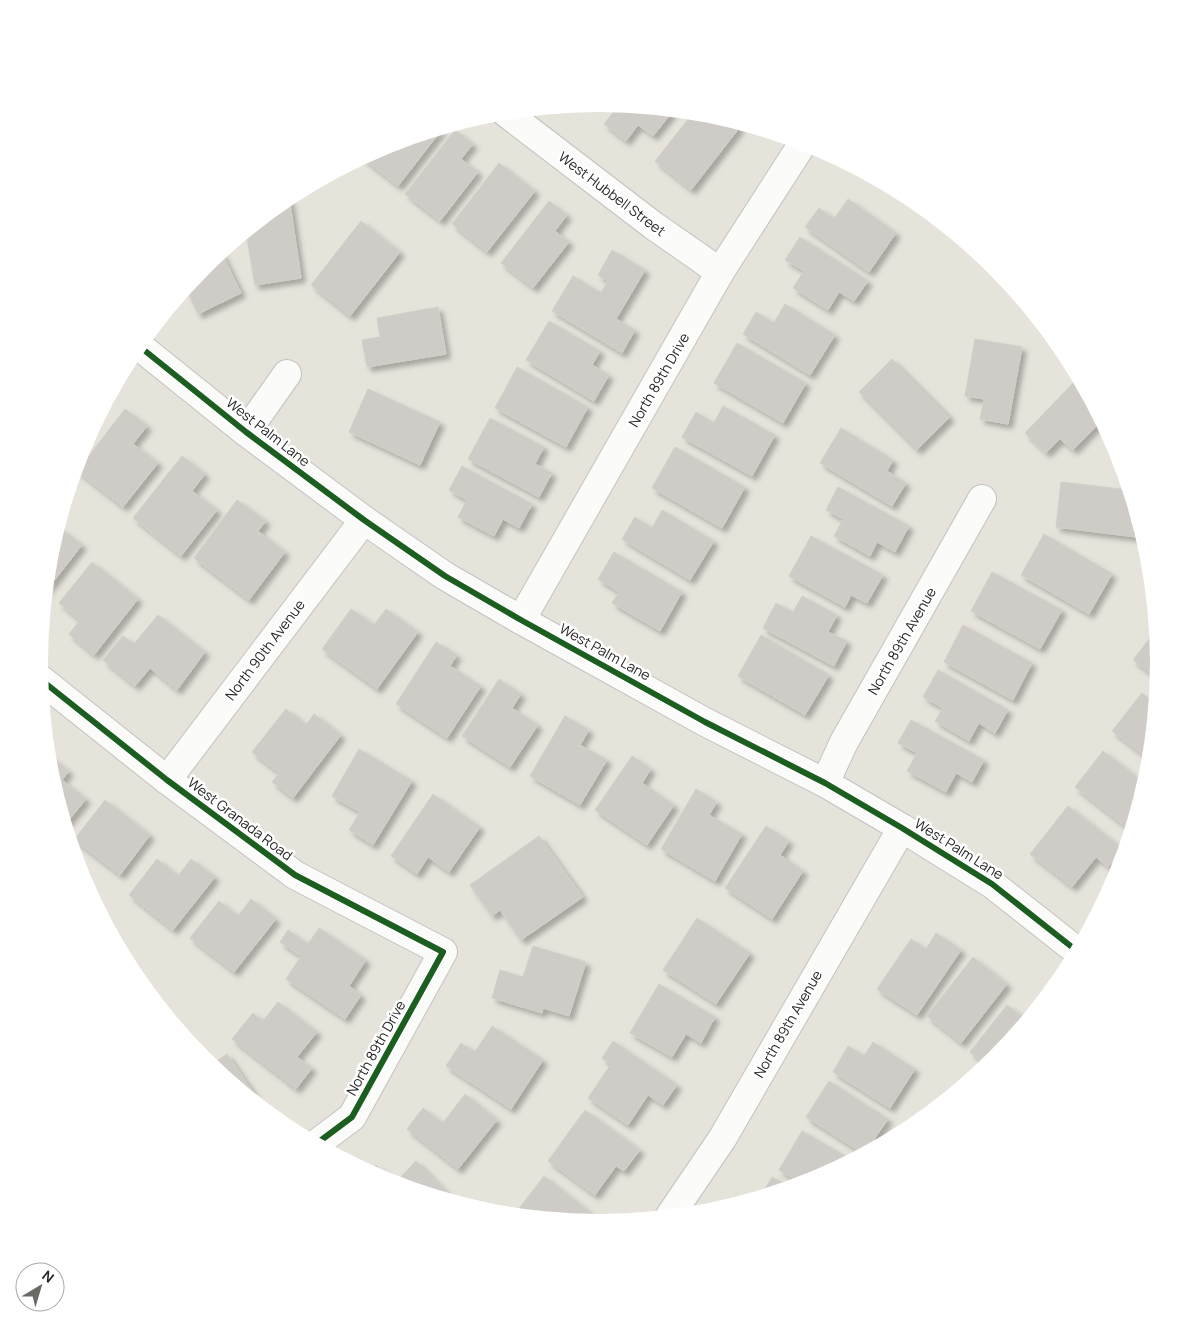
<svg xmlns="http://www.w3.org/2000/svg" width="1198" height="1327" font-family="Manrope,sans-serif">
<style>
.building{fill:#cfccc7;stroke:#d1cec8;filter:url(#shadow)}
.lines{fill:none;stroke-linecap:round;stroke-linejoin:round}
.street-casing{stroke:#c3c2c2;stroke-width:30}
.street{stroke:#fbfbfa;stroke-width:28}
.cycleway-casing{stroke:#fff;stroke-width:9}
.cycleway{stroke:#1b5e20;stroke-width:6}
.labels{text-anchor:middle;stroke-width:5;stroke-linejoin:round;paint-order:stroke}
.street-label{font-size:14px;fill:#272727;stroke:#fff}
</style>
<defs>
<filter id="shadow"><feDropShadow dx="4.5" dy="4.5" stdDeviation="2.5" flood-color="#0004"/></filter>
</defs>
<rect width="100%" height="100%" fill="#e6e3db"/>
<g class="building">
<polygon points="619,105 673,111 653,136 638,125 626,141 604,124"/>
<polygon points="693,113 709,114 733,122 740,127 691,190 655,161"/>
<polygon points="443,128 398,186 362,158 385,146"/>
<polygon points="455,130 473,144 461,159 478,172 440,221 405,194"/>
<polygon points="499,163 535,191 487,252 452,224"/>
<polygon points="289,197 301,278 255,285 246,232"/>
<polygon points="848,199 896,233 869,272 805,227 819,208 834,219"/>
<polygon points="549,201 567,215 555,231 569,242 533,288 501,263"/>
<polygon points="361,221 400,252 350,316 311,285"/>
<polygon points="800,237 868,281 854,301 839,292 828,310 793,288 804,271 785,260"/>
<polygon points="612,250 645,270 616,319 635,330 622,353 552,311 573,276 601,293 608,281 598,275"/>
<polygon points="221,252 241,293 198,314 186,288 203,267"/>
<polygon points="785,304 835,335 810,375 743,334 756,312 774,323"/>
<polygon points="438,307 446,354 367,367 362,340 380,337 377,318"/>
<polygon points="549,321 600,351 592,365 609,375 594,401 526,360"/>
<polygon points="975,339 1022,347 1008,424 980,419 984,399 965,396"/>
<polygon points="737,343 806,383 783,423 714,383"/>
<polygon points="892,359 950,417 917,450 859,392"/>
<polygon points="517,367 588,407 566,447 495,408"/>
<polygon points="1078,378 1101,421 1073,450 1060,439 1046,453 1025,433"/>
<polygon points="368,389 440,422 420,465 349,432"/>
<polygon points="723,406 775,435 752,476 682,437 696,412 714,423"/>
<polygon points="125,409 147,426 133,444 158,463 123,507 77,471"/>
<polygon points="490,418 544,447 535,464 552,473 539,497 468,459"/>
<polygon points="841,428 893,460 887,471 906,483 892,506 820,463"/>
<polygon points="675,447 745,487 722,528 652,488"/>
<polygon points="182,456 205,474 192,491 217,510 181,556 133,518"/>
<polygon points="462,466 532,504 519,528 503,519 494,536 458,517 467,500 449,490"/>
<polygon points="1061,482 1129,490 1144,538 1056,527"/>
<polygon points="838,487 909,526 895,552 877,542 870,556 834,536 843,519 826,510"/>
<polygon points="237,500 266,521 258,531 285,552 249,600 194,558"/>
<polygon points="662,510 714,541 690,580 622,539 635,517 652,528"/>
<polygon points="58,527 82,545 46,591 50,554"/>
<polygon points="1044,534 1112,574 1089,614 1021,575"/>
<polygon points="811,536 883,575 867,603 851,595 845,607 789,576"/>
<polygon points="614,552 682,592 660,631 612,603 619,592 598,579"/>
<polygon points="92,562 138,599 94,655 69,634 80,620 59,603"/>
<polygon points="992,572 1062,610 1040,649 971,611"/>
<polygon points="802,596 837,615 828,632 847,641 834,666 763,628 776,603 793,612"/>
<polygon points="351,609 374,625 386,609 418,632 377,689 322,649"/>
<polygon points="158,615 205,652 177,690 150,668 135,686 103,660 123,636 134,644"/>
<polygon points="963,625 1032,663 1013,700 944,662"/>
<polygon points="1156,630 1159,664 1158,679 1133,660"/>
<polygon points="761,635 829,675 805,715 738,676"/>
<polygon points="436,642 457,655 450,666 481,686 447,738 396,704"/>
<polygon points="938,670 1008,710 995,733 979,723 969,741 935,721 943,708 923,697"/>
<polygon points="499,679 521,694 512,708 538,725 510,767 462,736"/>
<polygon points="1142,693 1155,703 1150,760 1112,731"/>
<polygon points="286,709 306,725 314,714 341,735 293,798 272,782 279,773 252,752"/>
<polygon points="565,716 589,730 580,745 607,760 580,805 530,776"/>
<polygon points="911,720 984,760 972,782 956,773 946,792 907,771 917,753 898,743"/>
<polygon points="359,749 412,781 373,845 349,830 360,812 332,796"/>
<polygon points="1103,751 1144,783 1134,797 1140,801 1131,831 1075,787"/>
<polygon points="48,755 69,771 62,780 86,799 65,825 49,773"/>
<polygon points="632,756 651,769 642,783 674,805 647,845 595,810"/>
<polygon points="696,789 717,802 709,815 742,834 715,881 661,849"/>
<polygon points="433,794 480,827 449,872 428,857 417,874 391,856"/>
<polygon points="105,800 150,835 120,875 74,840"/>
<polygon points="1068,806 1123,849 1108,867 1096,857 1072,887 1030,854"/>
<polygon points="766,826 789,841 780,855 803,871 772,919 725,888"/>
<polygon points="539,836 583,897 521,940 500,910 492,916 470,885"/>
<polygon points="157,859 178,876 191,859 215,877 173,930 129,895"/>
<polygon points="251,899 276,919 234,972 190,938 219,901 238,916"/>
<polygon points="697,918 750,953 716,1004 663,970"/>
<polygon points="319,928 366,960 349,986 361,995 345,1019 286,979 301,956 280,942 288,930 308,944"/>
<polygon points="936,933 961,950 917,1015 877,989 911,939 926,949"/>
<polygon points="533,946 586,962 569,1016 543,1008 542,1013 492,998 500,970 523,977"/>
<polygon points="973,957 1007,984 961,1043 927,1016"/>
<polygon points="659,984 715,1017 701,1043 686,1034 672,1057 630,1033"/>
<polygon points="1035,1001 1040,1005 995,1060 988,1066 970,1052 1007,1005 1023,1017"/>
<polygon points="278,1002 317,1032 297,1057 312,1068 296,1089 232,1039 253,1013 263,1021"/>
<polygon points="492,1026 543,1060 511,1109 446,1066 461,1043 475,1052"/>
<polygon points="613,1041 677,1085 663,1105 648,1095 628,1125 588,1098 611,1064 602,1058"/>
<polygon points="873,1042 915,1069 890,1108 833,1072 848,1046 864,1056"/>
<polygon points="227,1054 255,1095 250,1099 210,1066"/>
<polygon points="829,1081 888,1119 864,1154 806,1117"/>
<polygon points="465,1094 497,1120 458,1169 407,1129 423,1108 443,1123"/>
<polygon points="585,1110 640,1150 624,1171 616,1166 595,1195 548,1161"/>
<polygon points="802,1131 852,1160 813,1181 803,1184 779,1170"/>
<polygon points="416,1161 448,1194 443,1199 384,1181 369,1173 376,1165 394,1184"/>
<polygon points="544,1176 597,1218 593,1223 514,1215"/>
<polygon points="772,1177 791,1188 760,1197"/>
</g>
<g class="lines">
<defs>
<g id="street">
<polyline points="505,112 654,226 720,272"/>
<polyline points="139,346 246,432 364,520 445,576 521,620 705,722 825,783 902,828 992,884 1077,951"/>
<polyline points="246,432 287,374"/>
<polyline points="521,620 720,272 803,143"/>
<polyline points="40,679 167,780 295,875 443,952 352,1117 316,1144"/>
<polyline points="167,780 364,520"/>
<polyline points="825,783 844,742 982,499"/>
<polyline points="669,1217 722,1139 902,828"/>
</g>
</defs>
<use href="#street" class="street-casing"/>
<use href="#street" class="street"/>
<defs>
<g id="cycleway">
<polyline points="139,346 246,432 364,520 445,576 521,620 705,722 825,783 902,828 992,884 1077,951"/>
<polyline points="40,679 167,780 295,875 443,952 352,1117 316,1144"/>
</g>
</defs>
<use href="#cycleway" class="cycleway-casing"/>
<use href="#cycleway" class="cycleway"/>
</g>
<g class="labels">
<g class="street-label">
<text transform="translate(612 194) rotate(37)" y="5">West Hubbell Street</text>
<text transform="translate(659 380) rotate(-60)" y="5">North 89th Drive</text>
<text transform="translate(268 432) rotate(38)" y="5">West Palm Lane</text>
<text transform="translate(902 641) rotate(-60)" y="5">North 89th Avenue</text>
<text transform="translate(265 650) rotate(-53)" y="5">North 90th Avenue</text>
<text transform="translate(605 652) rotate(29)" y="5">West Palm Lane</text>
<text transform="translate(240 819) rotate(37)" y="5">West Granada Road</text>
<text transform="translate(959 849) rotate(32)" y="5">West Palm Lane</text>
<text transform="translate(788 1024) rotate(-60)" y="5">North 89th Avenue</text>
<text transform="translate(376 1048) rotate(-61)" y="5">North 89th Drive</text>
</g>
</g>
<path d="M0 0H1198V1327H0ZM48 663a551 551 0 1 1 1102 0a551 551 0 1 1-1102 0Z" fill="#fff" fill-rule="evenodd"/>
<g transform="translate(40 1287) rotate(38)"><circle r="24" fill="#ffffff" stroke="#a9a9a9"/>
<path d="M0-4L9 19L0 12L-9 19Z" fill="#6a6966"/>
<text y="-8" font-size="14" font-weight="bold" text-anchor="middle" fill="#272727">N</text>
</g>
</svg>
